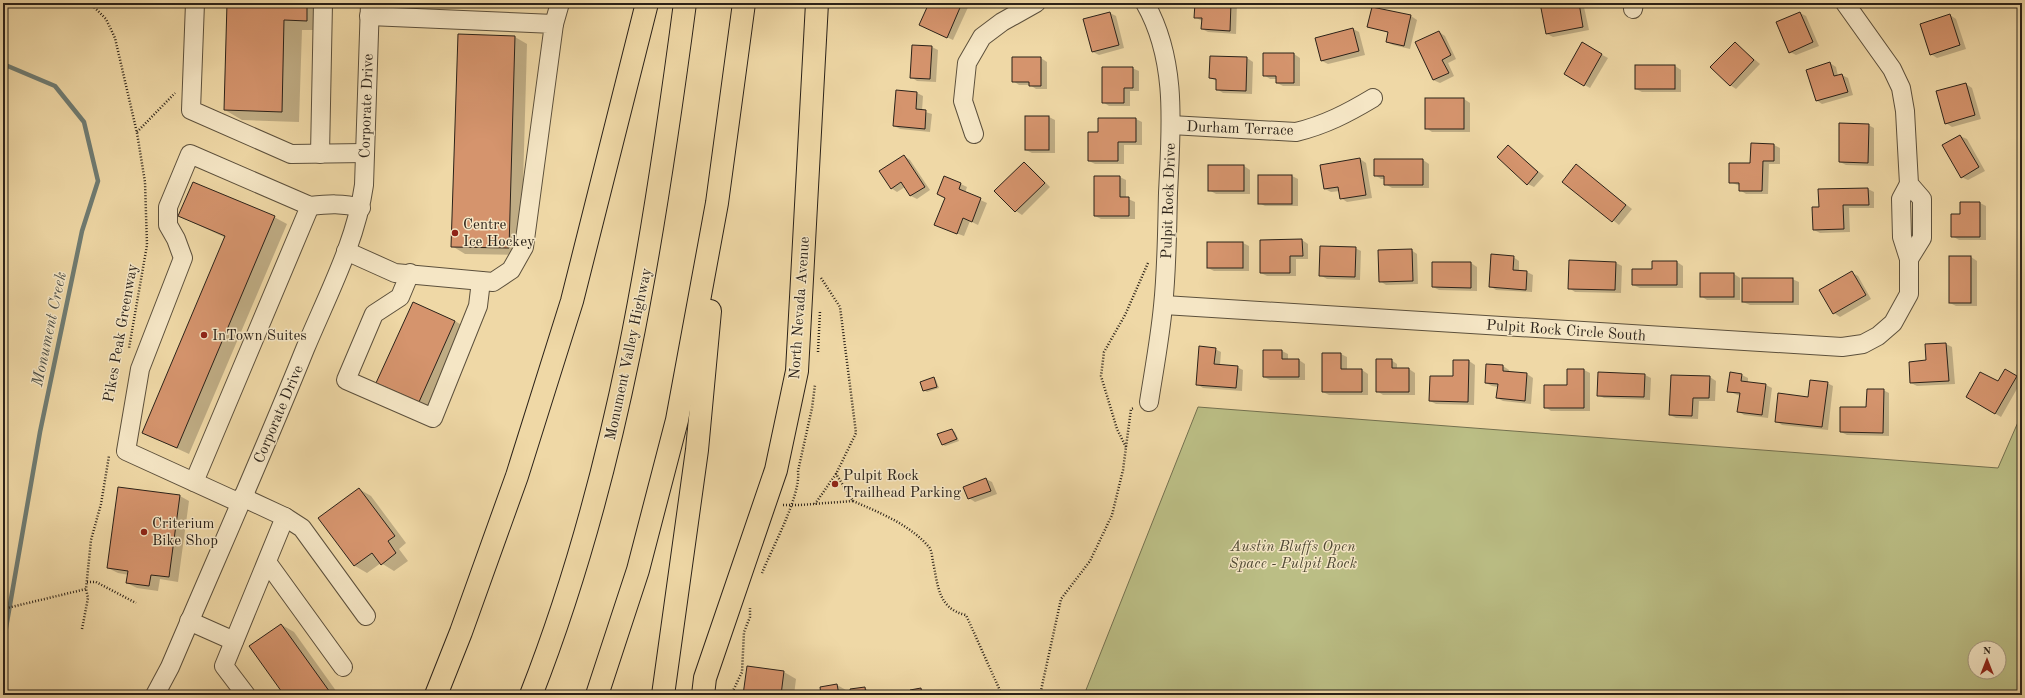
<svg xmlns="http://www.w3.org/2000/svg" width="2025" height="698" font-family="'Old Standard TT',serif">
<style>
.green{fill:#bbbe85;stroke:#73704f;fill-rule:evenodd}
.shadow{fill:#0003}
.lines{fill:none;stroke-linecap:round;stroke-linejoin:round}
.stream{stroke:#6f7c73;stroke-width:4.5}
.building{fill:#d5946d;stroke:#2b2219}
.minor-casing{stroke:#5c503c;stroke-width:20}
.major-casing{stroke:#2b2219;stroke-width:24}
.highway-casing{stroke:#2b2219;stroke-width:24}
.path{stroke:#2b2219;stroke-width:2.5;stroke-dasharray:1 2;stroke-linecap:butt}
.minor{stroke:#f5e6c5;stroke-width:18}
.major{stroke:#efd8a6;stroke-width:22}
.highway{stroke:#efd8a6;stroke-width:22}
.poi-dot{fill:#8f2418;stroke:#f5e6c5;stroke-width:1.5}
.labels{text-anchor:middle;stroke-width:3;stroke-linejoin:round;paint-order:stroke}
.street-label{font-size:15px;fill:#2b2219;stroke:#f5e6c5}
.poi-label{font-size:15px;fill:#2b2219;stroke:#f5e6c5;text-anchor:start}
.park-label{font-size:15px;font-style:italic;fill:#4f4934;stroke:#f5e6c5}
.water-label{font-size:16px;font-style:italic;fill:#4d4f46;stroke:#f5e6c5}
</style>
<rect width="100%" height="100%" fill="#efd8a6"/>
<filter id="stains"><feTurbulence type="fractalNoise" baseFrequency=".005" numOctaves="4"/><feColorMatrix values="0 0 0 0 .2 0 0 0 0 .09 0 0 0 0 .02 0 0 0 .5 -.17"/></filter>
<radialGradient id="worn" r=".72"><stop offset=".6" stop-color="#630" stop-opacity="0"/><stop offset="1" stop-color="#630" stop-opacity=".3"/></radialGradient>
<path class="green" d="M 1198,407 L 1998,468 L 2022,413 L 2022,695 L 1084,695 ZM 1975,648 L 1999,648 L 1999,672 L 1975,672 Z"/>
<g class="shadow">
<polygon points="228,3 310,3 325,12 324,30 302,30 299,122 242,120 225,110"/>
<polygon points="931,3 970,3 953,40 927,28"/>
<polygon points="1196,3 1237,3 1236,34 1208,32 1202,29 1202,21 1195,17"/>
<polygon points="1541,3 1568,3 1568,5 1578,3 1584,7 1589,30 1553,37 1547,34"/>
<polygon points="1743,3 1768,3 1768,7 1750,7"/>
<polygon points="1999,3 2016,3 2002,5"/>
<polygon points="1110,13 1116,16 1124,48 1099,55 1093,52"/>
<polygon points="1800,13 1806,16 1819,46 1796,55 1790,52"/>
<polygon points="1950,15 1956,19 1966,49 1937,58 1931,54"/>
<polygon points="1411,16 1417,20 1410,49 1393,45 1387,42 1389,33 1369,26"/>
<polygon points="1353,29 1359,32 1365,55 1328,64 1322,61"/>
<polygon points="1439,32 1445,36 1456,59 1448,63 1454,76 1440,83 1433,80"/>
<polygon points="515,37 527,44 521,255 465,254 452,246"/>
<polygon points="1735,43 1760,64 1736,89 1730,85"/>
<polygon points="1582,44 1608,58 1590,88 1565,74"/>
<polygon points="932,47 938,50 936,82 917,81 911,77"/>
<polygon points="1294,54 1300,58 1300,86 1283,86 1277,83 1277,79 1270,79 1264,75"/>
<polygon points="1041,58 1047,62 1047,89 1036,89 1030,85 1019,85 1013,81"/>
<polygon points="1247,58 1253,62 1252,94 1223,93 1217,89 1217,81 1210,78"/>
<polygon points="1830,63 1836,67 1838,76 1842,75 1848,78 1853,95 1822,104 1816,100"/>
<polygon points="1675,66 1681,70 1681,92 1642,92 1636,89"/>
<polygon points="1132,68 1139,71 1139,91 1130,91 1130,106 1109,106 1103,102"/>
<polygon points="1966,84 1972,88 1981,119 1952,127 1946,123"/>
<polygon points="917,93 923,96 922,111 932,114 930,132 900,129 894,126"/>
<polygon points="1464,99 1470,103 1470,132 1432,132 1426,128"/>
<polygon points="1049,117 1055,120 1055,153 1032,153 1026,150"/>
<polygon points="1136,119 1142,122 1142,145 1124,145 1124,164 1095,164 1089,161 1099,133"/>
<polygon points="1868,125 1874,128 1874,166 1846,165 1840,162"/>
<polygon points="1960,136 1967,139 1985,171 1968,180 1961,177"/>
<polygon points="1774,145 1780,148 1780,164 1769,164 1768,194 1746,194 1740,190 1740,186 1730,182"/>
<polygon points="1508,146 1544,176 1534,187 1528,184"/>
<polygon points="904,156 910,160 930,190 917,199 911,196 905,187 897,192 891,188"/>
<polygon points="1360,159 1366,163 1372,198 1347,202 1341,198 1340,191 1331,192 1325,189 1321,166"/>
<polygon points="1375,160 1423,160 1429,164 1429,188 1392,188 1385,184 1385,179 1381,179 1375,175"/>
<polygon points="1024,163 1030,167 1050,187 1022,215 1016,211 996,191"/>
<polygon points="1244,166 1250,170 1250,194 1216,194 1209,190"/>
<polygon points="1577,166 1632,209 1619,225 1564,181"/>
<polygon points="1292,176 1298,179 1298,206 1265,206 1259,203"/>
<polygon points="1120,177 1126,180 1126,198 1135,202 1135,219 1101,219 1095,216"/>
<polygon points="961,184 967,187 965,193 987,203 978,225 970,221 964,236 942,228 946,198"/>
<polygon points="1868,189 1874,192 1874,208 1849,208 1850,232 1820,233 1814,230 1820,208"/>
<polygon points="1980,203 1986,206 1986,240 1959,240 1952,236 1961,215"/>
<polygon points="179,216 274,217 287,224 189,454 143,433 226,238"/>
<polygon points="1302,240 1308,244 1308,259 1296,259 1296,276 1267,276 1261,273"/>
<polygon points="1243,243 1249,246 1249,271 1214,271 1208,268"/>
<polygon points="1355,248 1361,251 1360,280 1327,279 1320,275"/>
<polygon points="1411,250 1417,254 1418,284 1386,285 1380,281"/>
<polygon points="1513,257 1519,261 1519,271 1527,272 1533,275 1532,292 1496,290 1490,286"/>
<polygon points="1971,257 1977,261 1977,306 1956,306 1950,303"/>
<polygon points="1653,262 1677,262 1683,266 1683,288 1640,288 1633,285 1653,270"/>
<polygon points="1471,263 1477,267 1477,291 1439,290 1433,287"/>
<polygon points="1616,263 1622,266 1621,293 1575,292 1569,288"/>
<polygon points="1852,273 1858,276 1871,299 1840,317 1834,313"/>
<polygon points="1734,274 1740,278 1740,300 1707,300 1701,296"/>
<polygon points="1792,279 1799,282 1799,305 1750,305 1743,302"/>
<polygon points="413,303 455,321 473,332 437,411 395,393 378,383"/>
<polygon points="2022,337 2022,347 2020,345"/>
<polygon points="1946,344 1952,347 1955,384 1917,386 1911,383 1927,361"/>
<polygon points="1215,349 1221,352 1220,365 1237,367 1243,370 1242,391 1203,388 1197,384"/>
<polygon points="1264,351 1282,351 1288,354 1288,360 1299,360 1305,364 1305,380 1270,380 1264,377"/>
<polygon points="1341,354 1347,357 1347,370 1362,370 1368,374 1368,395 1329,395 1323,392"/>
<polygon points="1391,360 1397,364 1397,369 1409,369 1415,373 1415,395 1383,395 1377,391"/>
<polygon points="1454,361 1469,361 1475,365 1474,405 1436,404 1430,401 1454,377"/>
<polygon points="1503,366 1509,370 1509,372 1527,374 1533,378 1531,404 1503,401 1497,398 1498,387 1492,386 1486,383"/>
<polygon points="1584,370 1590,373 1590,411 1551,411 1545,407"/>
<polygon points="2005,370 2022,380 2001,417 1967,397 1998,383"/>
<polygon points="1731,373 1742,375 1748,378 1748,382 1766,385 1772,388 1768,418 1744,415 1738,411 1740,396 1728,391"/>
<polygon points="1645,375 1651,378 1650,400 1604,398 1598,395"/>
<polygon points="1710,377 1716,381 1715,401 1699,401 1698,419 1676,418 1670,415"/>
<polygon points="934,378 936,380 939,388 927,392 924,390"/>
<polygon points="1827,383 1833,386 1828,430 1782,425 1776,421"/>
<polygon points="1883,390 1889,393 1889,436 1847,435 1841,432 1867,408"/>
<polygon points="952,430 955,432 959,441 945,446 942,444"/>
<polygon points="986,479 992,482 997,494 975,502 969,498"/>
<polygon points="359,489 371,496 406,543 399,549 408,561 394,571 381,563 367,573 355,566 319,518"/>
<polygon points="180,496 189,501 178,582 160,579 158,591 137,588 127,583 129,575 118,573 108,568"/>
<polygon points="282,625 294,632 339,695 285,695"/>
<polygon points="784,672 796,679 794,695 744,695"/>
<polygon points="837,685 846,690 847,695 822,695"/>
<polygon points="865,688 874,695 852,695"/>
<polygon points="921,689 927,693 927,695 911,695"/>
<polygon points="896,693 899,695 884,695"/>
</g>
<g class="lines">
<polyline class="stream" points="3,64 55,86 84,122 98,181 82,231 40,432 3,645"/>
</g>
<g class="building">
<polygon points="227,3 307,3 307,21 284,20 282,112 224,110"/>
<polygon points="929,3 962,3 947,38 919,25"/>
<polygon points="1195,3 1231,3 1230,31 1201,29 1202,18 1194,18"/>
<polygon points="1540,3 1563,3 1563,5 1579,3 1583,27 1546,34"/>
<polygon points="1372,7 1411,15 1404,46 1386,42 1388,32 1367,27"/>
<polygon points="1110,12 1119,45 1092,52 1083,19"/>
<polygon points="1800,12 1813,42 1789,53 1776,22"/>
<polygon points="1950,14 1960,45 1930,55 1920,24"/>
<polygon points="1353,28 1359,51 1321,61 1315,38"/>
<polygon points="1439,31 1451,55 1442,60 1449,73 1433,80 1415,42"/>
<polygon points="458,34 515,36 509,248 451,247"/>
<polygon points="1582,42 1602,54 1584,86 1564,74"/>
<polygon points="1735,42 1754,60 1730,86 1710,67"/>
<polygon points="912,45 932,46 930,79 910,78"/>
<polygon points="1263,53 1294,53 1294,83 1276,83 1276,76 1263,76"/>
<polygon points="1210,56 1247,57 1246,91 1216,90 1216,79 1209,78"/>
<polygon points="1012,57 1041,57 1041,86 1029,86 1029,82 1012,82"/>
<polygon points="1830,62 1834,76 1842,74 1848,92 1816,101 1806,70"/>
<rect x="1635" y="65" width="40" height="24"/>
<polygon points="1102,67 1133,67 1133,88 1124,88 1124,103 1102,103"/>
<polygon points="1966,83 1975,115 1945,124 1936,91"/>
<polygon points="896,90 917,92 916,109 926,110 925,129 893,126"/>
<rect x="1425" y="98" width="39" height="31"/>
<rect x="1025" y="116" width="24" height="34"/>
<polygon points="1098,118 1136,118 1136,142 1118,142 1118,161 1088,161 1088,132 1098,132"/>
<polygon points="1839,123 1869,124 1868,163 1839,162"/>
<polygon points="1960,135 1979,167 1961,178 1942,145"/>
<polygon points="1751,143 1774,144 1774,161 1763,161 1762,191 1739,191 1739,183 1729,183 1729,163 1750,163"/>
<polygon points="1508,145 1538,172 1527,185 1497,157"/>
<polygon points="904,155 925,187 910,196 901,182 891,189 879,171"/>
<polygon points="1360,158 1366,195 1340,199 1338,187 1324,189 1320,165"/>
<polygon points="1374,159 1423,159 1423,185 1384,185 1384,176 1374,176"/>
<polygon points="1024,162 1045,183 1015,212 994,191"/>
<polygon points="1576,164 1626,205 1612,222 1562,182"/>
<rect x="1208" y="165" width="36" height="26"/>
<rect x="1258" y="175" width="34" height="29"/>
<polygon points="944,176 961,183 959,189 981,198 972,222 963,218 957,234 934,225 945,198 937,194"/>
<polygon points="1094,176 1120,176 1120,197 1129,197 1129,216 1094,216"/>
<polygon points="193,182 275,216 177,448 142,433 225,236 178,216"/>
<polygon points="1868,188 1869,205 1843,205 1844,229 1813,230 1812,207 1819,207 1818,189"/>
<polygon points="1960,202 1980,202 1980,237 1951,237 1951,214 1960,214"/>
<polygon points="1302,239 1303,256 1290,256 1290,273 1260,273 1260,240"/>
<rect x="1207" y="242" width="36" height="26"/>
<polygon points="1320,246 1356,247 1355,277 1319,276"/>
<polygon points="1412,249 1413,281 1379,282 1378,250"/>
<polygon points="1491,254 1514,256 1513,270 1527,271 1526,290 1489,287"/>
<rect x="1949" y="256" width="22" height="47"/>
<polygon points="1569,260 1616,262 1615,290 1568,289"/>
<polygon points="1652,261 1677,261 1677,285 1632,285 1632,269 1652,269"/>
<polygon points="1432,262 1471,262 1471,288 1432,287"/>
<polygon points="1852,271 1866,295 1833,314 1819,290"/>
<rect x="1700" y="273" width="34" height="24"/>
<rect x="1742" y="278" width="51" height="24"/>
<polygon points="413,302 455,321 419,402 376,383"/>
<polygon points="1946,343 1949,381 1910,383 1909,362 1926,360 1925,344"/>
<polygon points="1199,346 1216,348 1214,364 1238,366 1236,388 1196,385"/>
<polygon points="1263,350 1282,350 1282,359 1299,359 1299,377 1263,377"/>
<polygon points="1322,353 1341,353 1341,369 1362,369 1362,392 1322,392"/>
<polygon points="1376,359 1392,359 1392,368 1409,368 1409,392 1376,392"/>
<polygon points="1453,360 1469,360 1468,402 1429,401 1430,376 1453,376"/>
<polygon points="1486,364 1503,365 1503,371 1527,373 1525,401 1496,398 1498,384 1485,383"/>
<polygon points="1567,369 1584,369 1584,408 1544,408 1544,385 1567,385"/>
<polygon points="2005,369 2017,376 1995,414 1966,397 1980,372 1998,381"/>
<polygon points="1598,372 1645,374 1644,397 1597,396"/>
<polygon points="1730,372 1742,374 1741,381 1766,384 1762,415 1737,412 1740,393 1727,392"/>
<polygon points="1671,375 1710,376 1709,398 1693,398 1692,416 1669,415"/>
<polygon points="934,377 937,387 923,391 920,382"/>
<polygon points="1810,380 1828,382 1822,427 1775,422 1778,393 1808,397"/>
<polygon points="1867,389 1884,389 1883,433 1840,432 1840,407 1866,407"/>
<polygon points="952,429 957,439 942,445 937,434"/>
<polygon points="986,478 991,491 968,499 963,487"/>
<polygon points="118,487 180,495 169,577 151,575 149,586 126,583 128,571 107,568"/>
<polygon points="359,488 395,536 388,541 396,553 381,565 372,553 354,566 318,518"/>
<polygon points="281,624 332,695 284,695 249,646"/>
<polygon points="747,666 784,671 781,695 743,695"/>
<polygon points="837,684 839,695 821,695 820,687"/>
<polygon points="865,687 866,695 851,695 850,689"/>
<polygon points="921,688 922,695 910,695 910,690"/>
</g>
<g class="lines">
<defs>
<g id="minor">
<polyline points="195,3 191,110 291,154 365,153"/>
<path d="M 1145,3 C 1178,61 1171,129 1168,193 C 1167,231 1167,269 1163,306 C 1160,338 1154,370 1149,402"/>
<polyline points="1845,3 1892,69 1901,88 1905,111 1909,184 1922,199 1922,238 1909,259"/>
<polyline points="1633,9 1634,3"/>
<polyline points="554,24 560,3"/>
<path d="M 1171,125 L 1296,132 C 1325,125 1348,113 1373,98"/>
<polyline points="974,134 963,101 967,63 982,37 1002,22 1036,3"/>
<polyline points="320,154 323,3"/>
<polyline points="346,251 395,273 493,282 511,270 524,247 554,24 369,16"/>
<polyline points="410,273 400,297 374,314 346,380 433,418 478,306 481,281"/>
<polyline points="1164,305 1842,347 1863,344 1878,336 1893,323 1909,294 1909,259 1902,237 1901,199 1909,184"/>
<polyline points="194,482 310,206"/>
<polyline points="242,497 285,517 224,666 246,695"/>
<path d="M 240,503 L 126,451 L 140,369 L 183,258 L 176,239 L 168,225 L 168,207 L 190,154 L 310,206 C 328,204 343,203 361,208"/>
<polyline points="285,517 302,528 366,616"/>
<polyline points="267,562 343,667"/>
<polyline points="189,621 234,641"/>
<path d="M 155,695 L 170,667 C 215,561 262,456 305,349 C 327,296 356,242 364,185 L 370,3"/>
</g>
<polyline id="major" points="703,695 705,678 776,470 797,371 817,3"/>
<g id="highway">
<polyline points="436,695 461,632 517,476 572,301 647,3"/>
<path d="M 531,695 C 618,473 654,238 685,3"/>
<polyline points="597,695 638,570 677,420 717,203 744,3"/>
<polyline points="663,695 697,450 710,311"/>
</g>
</defs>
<use href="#minor" class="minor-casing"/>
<use href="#major" class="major-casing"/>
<use href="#highway" class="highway-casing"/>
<g class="path">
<polyline points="90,3 106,19 115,38 137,133 145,182 147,245 129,348"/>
<polyline points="137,132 175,93"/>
<polyline points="821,278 840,307 856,433 836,474"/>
<polyline points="818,352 820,311"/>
<polyline points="1126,447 1117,429 1101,376 1104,352 1125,315 1148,263"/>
<path d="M 853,501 C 880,513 909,524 929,547 C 932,551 932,557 933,562 C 938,585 938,609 966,615 L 1002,695"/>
<polyline points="783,505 800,505 853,501 836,474 815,504"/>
<path d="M 762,573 C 772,548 801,496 798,471 L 812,408 L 815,385"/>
<polyline points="87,582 96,582 136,603"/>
<polyline points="3,609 86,589 91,540 101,504 109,456"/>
<polyline points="82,629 88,598 86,589"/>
<polyline points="731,695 742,672 744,632 750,617 750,608"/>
<polyline points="1040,695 1061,599 1090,561 1112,515 1123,470 1131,409 1134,408"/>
</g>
<use href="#minor" class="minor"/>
<use href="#major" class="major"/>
<use href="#highway" class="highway"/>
</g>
<g class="poi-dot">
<circle cx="455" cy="233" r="4"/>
<circle cx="204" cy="335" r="4"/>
<circle cx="835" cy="484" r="4"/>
<circle cx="144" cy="532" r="4"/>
</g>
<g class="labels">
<g class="street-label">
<text transform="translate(366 106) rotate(-88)" y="5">Corporate Drive</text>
<text transform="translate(1240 128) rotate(2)" y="5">Durham Terrace</text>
<text transform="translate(1168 201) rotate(-88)" y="5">Pulpit Rock Drive</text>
<text transform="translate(799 308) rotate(-86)" y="5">North Nevada Avenue</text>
<text transform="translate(1566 330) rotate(4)" y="5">Pulpit Rock Circle South</text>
<text transform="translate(120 333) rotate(-80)" y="5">Pikes Peak Greenway</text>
<text transform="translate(628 354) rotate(-78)" y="5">Monument Valley Highway</text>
<text transform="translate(278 414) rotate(-67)" y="5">Corporate Drive</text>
</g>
<g class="poi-label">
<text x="463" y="229">Centre<tspan x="463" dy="17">Ice Hockey</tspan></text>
<text x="212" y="340">InTown Suites</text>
<text x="843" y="480">Pulpit Rock<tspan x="843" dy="17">Trailhead Parking</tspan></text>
<text x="152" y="528">Criterium<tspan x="152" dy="17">Bike Shop</tspan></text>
</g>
<g class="park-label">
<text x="1293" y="551">Austin Bluffs Open<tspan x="1293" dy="17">Space - Pulpit Rock</tspan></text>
</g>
<g class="water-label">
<text transform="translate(48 329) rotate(-78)" y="6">Monument Creek</text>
</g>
</g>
<rect width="2025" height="698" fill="none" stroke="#efd8a6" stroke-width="16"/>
<rect x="4" y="4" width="2017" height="690" fill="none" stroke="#2b2219" stroke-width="2"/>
<rect x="8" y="8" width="2009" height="682" fill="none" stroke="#2b2219"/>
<g transform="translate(1987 660)"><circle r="19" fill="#f5e6c5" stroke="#a49880"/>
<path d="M0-3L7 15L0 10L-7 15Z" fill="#8f2418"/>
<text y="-6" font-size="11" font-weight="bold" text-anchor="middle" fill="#2b2219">N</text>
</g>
<rect width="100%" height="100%" filter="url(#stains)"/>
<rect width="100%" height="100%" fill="url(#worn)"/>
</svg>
